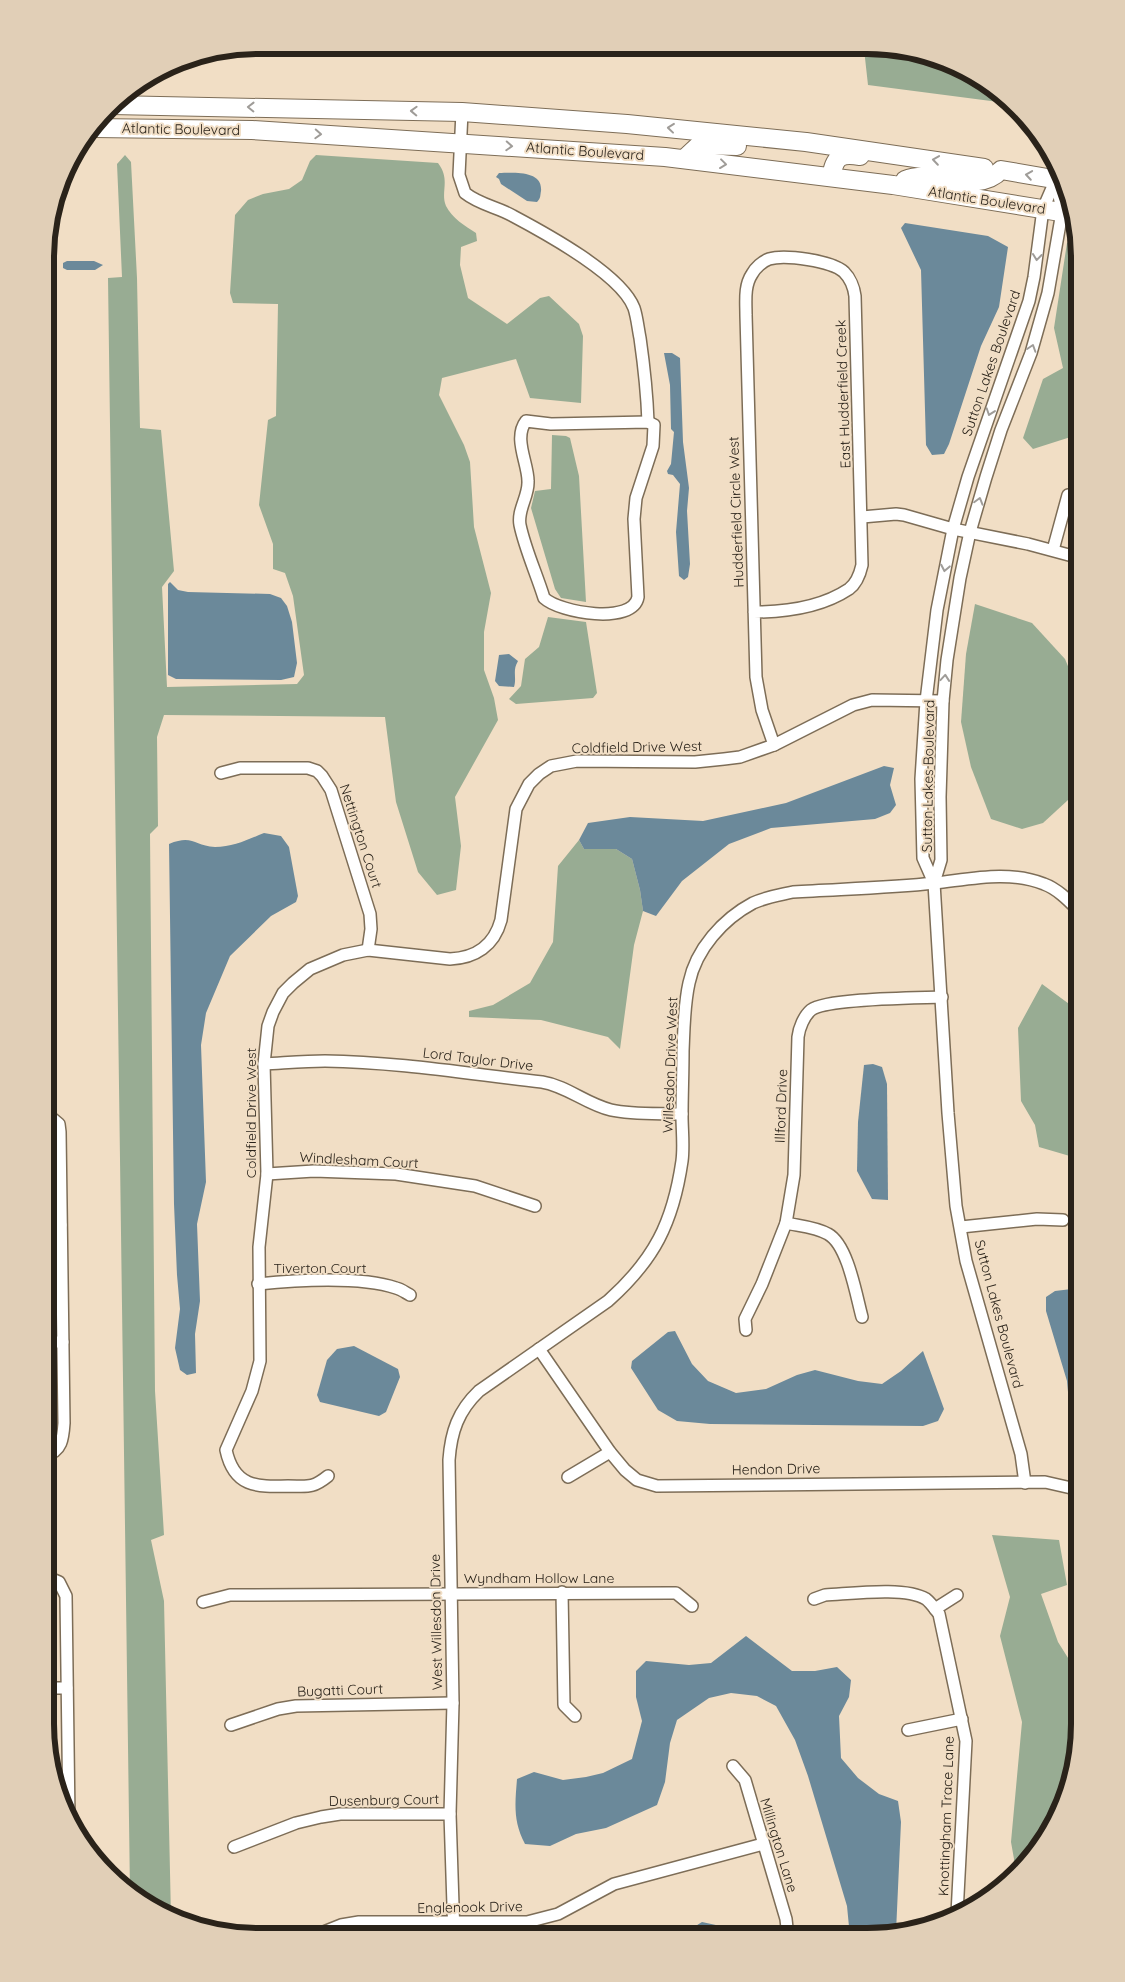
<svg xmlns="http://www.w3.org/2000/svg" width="1125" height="1982" font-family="Quicksand,sans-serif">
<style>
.forest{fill:#98ac93}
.water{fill:#6b899a}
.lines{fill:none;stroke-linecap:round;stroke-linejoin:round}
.minor-casing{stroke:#7d6d57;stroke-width:14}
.highway-casing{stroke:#7d6d57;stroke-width:20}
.minor{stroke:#fff;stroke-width:11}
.highway{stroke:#fff;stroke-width:18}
.oneway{stroke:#9f9c98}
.labels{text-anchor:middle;stroke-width:4;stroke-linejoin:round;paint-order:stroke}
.street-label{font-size:14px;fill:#2a231a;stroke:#f1dec5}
.rim{fill:none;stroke:#2a231a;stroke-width:6}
</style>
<rect width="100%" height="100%" fill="#f1dec5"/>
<g class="forest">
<path d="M 864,49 C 878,49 896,46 910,49 C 943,57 991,79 1014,104 L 868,85 Z"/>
<path d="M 125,155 L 131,162 L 137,278 L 140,428 L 161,430 L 174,571 L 162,587 L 167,687 L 297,684 L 304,675 L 293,596 L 285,573 L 273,569 L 273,544 L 259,505 L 268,420 L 276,416 L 278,304 L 233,303 L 230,293 L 235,215 L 248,200 L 263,194 L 289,189 L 302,180 L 310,161 L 316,155 L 438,163 C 451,180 440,192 446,206 C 452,218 465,226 476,233 L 477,241 L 461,247 L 460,265 L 468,298 L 507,324 L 540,298 L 549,296 L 579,324 L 583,336 L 581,403 L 530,398 L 516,359 L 442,378 L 439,395 L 464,445 L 470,462 L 474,527 L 491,593 L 484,632 L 484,670 L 494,698 L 498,720 L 455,797 L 461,846 L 456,890 L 437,895 L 418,872 L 396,802 L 385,717 L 164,715 L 157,737 L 158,826 L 150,834 L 155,1391 L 164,1535 L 151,1540 L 164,1601 L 171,1917 L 164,1915 L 130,1893 L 108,278 L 122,277 L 117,164 Z"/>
<polygon points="1074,240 1077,241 1080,257 1080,434 1033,449 1023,438 1043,379 1063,368 1054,328 1067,243"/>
<polygon points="552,435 566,436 570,438 579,476 586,602 561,598 555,589 531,508 535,491 551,489"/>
<polygon points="975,604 1032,623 1065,659 1080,695 1080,789 1043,823 1022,829 991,819 971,767 961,722 966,654"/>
<polygon points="548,617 586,622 597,693 593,698 516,704 509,699 521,686 525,659 539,647"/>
<polygon points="579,840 584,849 616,849 632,859 640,890 643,911 634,945 620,1049 608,1037 541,1020 469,1017 469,1011 493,1005 530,983 553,942 558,866"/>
<polygon points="1042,984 1080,1012 1080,1159 1039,1147 1035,1125 1021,1101 1018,1028"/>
<polygon points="992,1535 1059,1540 1067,1585 1041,1594 1058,1642 1080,1677 1080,1739 1064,1806 1036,1854 1013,1877 1014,1859 1011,1842 1022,1722 1000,1636 1010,1597"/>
</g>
<g class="water">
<path d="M 499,173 C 513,173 543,170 541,191 C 540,196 541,198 537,202 L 527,201 L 501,184 L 499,179 L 496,177 Z"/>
<polygon points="905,223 988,236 1008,247 999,307 981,346 949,444 944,454 932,455 926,445 921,270 901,228"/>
<polygon points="67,261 94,261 103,265 95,270 67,270 63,268 63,263"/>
<polygon points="664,353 672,353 680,358 683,442 689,488 687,511 690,564 688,577 684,580 679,576 676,532 680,484 673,475 668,474 667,471 671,464 674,432 671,429 670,385"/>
<polygon points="170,582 178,590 188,592 270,594 281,598 287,606 292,622 297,663 294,677 281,680 176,679 168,675 168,584"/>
<path d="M 509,654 L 518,661 C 512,671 517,677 514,687 L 499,686 L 495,681 L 499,655 Z"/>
<polygon points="884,766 894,768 890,785 896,805 890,813 875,819 771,828 729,844 682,881 656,916 643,911 640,890 632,859 616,849 584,849 579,840 588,823 630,817 703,821 786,803"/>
<path d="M 264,833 L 281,836 L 289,847 L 298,896 L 296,902 L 271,916 L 230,956 L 206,1013 L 201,1045 L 206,1182 L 197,1224 L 200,1301 L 195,1334 L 196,1373 L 187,1375 L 180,1370 L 175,1348 L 180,1309 L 177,1275 L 174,1204 L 169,844 C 193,834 194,846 215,847 C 233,847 247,840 264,833 Z"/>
<polygon points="873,1064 882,1067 887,1084 888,1200 872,1199 857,1171 858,1122 864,1065"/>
<polygon points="1080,1288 1080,1416 1069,1403 1067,1381 1046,1311 1046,1297 1055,1291"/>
<polygon points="675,1331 692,1364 708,1381 736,1393 766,1389 797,1375 815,1370 858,1381 882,1384 901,1371 923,1351 944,1409 938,1421 923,1426 710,1424 677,1421 658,1410 631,1368 632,1361 668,1332"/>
<polygon points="354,1346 398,1369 400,1377 386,1412 379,1416 320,1402 317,1395 327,1360 337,1349"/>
<path d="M 746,1636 L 792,1671 L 815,1671 L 837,1667 L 851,1680 L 849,1697 L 839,1716 L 841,1758 L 858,1778 L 879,1794 L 898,1801 L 901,1822 L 896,1932 L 868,1937 L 850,1937 L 847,1906 L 808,1776 L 795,1740 L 776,1706 L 757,1696 L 731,1693 L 709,1698 L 677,1720 L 670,1743 L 665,1782 L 657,1805 L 606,1828 L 576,1834 L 550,1846 L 525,1844 C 513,1821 515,1804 517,1779 L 534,1772 L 563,1780 L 586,1777 L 603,1773 L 632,1759 L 642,1721 L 636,1697 L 636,1671 L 646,1661 L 689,1665 L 711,1663 Z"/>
<polygon points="702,1922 725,1927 731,1937 664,1936 686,1932"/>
</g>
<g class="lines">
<defs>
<g id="minor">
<path d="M 462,112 L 459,175 L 465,193 C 480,205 498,207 513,216 C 545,233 621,274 634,308 C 637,317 638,328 640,338 C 644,366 647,393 648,422"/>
<path d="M 526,421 L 551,424 L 648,422 L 654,425 L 653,446 L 636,498 L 634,519 L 638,597 C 633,625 560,613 544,598 C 537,575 525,549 520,525 C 517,510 529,496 528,481 C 528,463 513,438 526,421 Z"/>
<polyline points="862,517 896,514 904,515 953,529 1028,544 1080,558"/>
<polyline points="1053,550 1068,495"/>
<path d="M 754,612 C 786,612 822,607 849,589 C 857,583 860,574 862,565 L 855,296 C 854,288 850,278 844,272 C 832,261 785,254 769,259 C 763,261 755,268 752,274 C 744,286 746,301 746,315 L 756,677 L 762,710 L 774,745"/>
<polyline points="221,773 240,768 308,768 317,771 322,776 331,790 370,914 371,929 368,950"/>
<polyline points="934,883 923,858 921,779 926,701 937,610 953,529 968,477 1029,301 1034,277 1043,209 1056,179"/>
<polyline points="46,983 48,974 46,771"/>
<path d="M 264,1064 C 284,1063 305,1061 325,1061 C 398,1062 470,1074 542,1082 C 567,1086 586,1104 611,1110 C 633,1115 659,1113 682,1114"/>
<polyline points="267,1174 314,1171 396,1174 475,1186 535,1206"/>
<path d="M 786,1223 C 800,1226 816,1227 828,1234 C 848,1245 856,1295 862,1317"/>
<polyline points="46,1225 61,1225"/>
<polyline points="961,1227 1037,1219 1063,1220"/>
<path d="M 258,1284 C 296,1280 361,1276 396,1288 C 401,1289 406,1293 410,1295"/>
<path d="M 746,1330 L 745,1319 L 762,1284 L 786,1223 L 794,1175 L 798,1037 C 799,1028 804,1016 811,1010 C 827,998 918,998 942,997"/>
<polyline points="45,1342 63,1342"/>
<polyline points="539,1349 610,1452 625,1470 637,1480 657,1486 1045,1482 1080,1490"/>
<path d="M 45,1455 C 62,1452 63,1438 64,1423 L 60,1132 L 59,1124 L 46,1113"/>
<path d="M 328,1476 C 312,1489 307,1486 288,1486 C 256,1487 234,1487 226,1450 L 252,1391 L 260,1361 L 259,1247 L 267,1174 L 264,1064 L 268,1026 L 273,1012 L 283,993 L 293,983 L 310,969 L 343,955 L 368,950 L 450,959 C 475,958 494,946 501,920 L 516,809 L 529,784 L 539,774 L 551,766 L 577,761 L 695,762 L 724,759 L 740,757 L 774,745 L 853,705 L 872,700 L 943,701"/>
<polyline points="568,1477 610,1452"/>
<polyline points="1025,1483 1021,1454 966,1261 956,1206 948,1113 934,883 941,860 940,797 943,701 947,660 960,578 970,532 986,477 1001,430 1031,353 1048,293 1062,212 1056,179"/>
<polyline points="45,1576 59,1582 66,1596 69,1819"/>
<polyline points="562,1592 564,1705 575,1716"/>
<path d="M 814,1599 L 825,1595 C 849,1594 905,1586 926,1599 C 931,1603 935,1609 939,1614 L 966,1741 L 957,1914"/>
<polyline points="203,1602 230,1595 669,1593 676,1593 692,1606"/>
<polyline points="935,1609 957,1595"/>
<polyline points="45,1688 67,1688"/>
<polyline points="231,1725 278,1709 296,1706 453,1703"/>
<polyline points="908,1730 962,1719"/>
<polyline points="733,1766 745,1780 786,1919 788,1937"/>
<polyline points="234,1847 296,1823 321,1817 340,1814 450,1814"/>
<polyline points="316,1935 341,1925 359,1922 527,1922 558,1914 614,1884 763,1844"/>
<path d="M 454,1936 L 450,1814 L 453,1703 L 449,1460 C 451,1432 458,1411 479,1391 L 608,1301 C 654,1260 673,1223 682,1161 C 684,1146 682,1130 682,1116 C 682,1094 683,1073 683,1051 C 684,1029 684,1005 689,983 C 696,949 723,919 753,903 C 766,897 780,895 793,892 C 840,889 888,888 935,883 C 971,879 1009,870 1044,884 C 1058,889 1070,902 1080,912"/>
</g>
<g id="highway">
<polyline points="112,105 462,112 627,124 806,142 984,168"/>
<polyline points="94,128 252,130 665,157 893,185 1073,214"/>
<polyline points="684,159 699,145 737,146"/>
<path d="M 831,177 C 835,157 839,153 860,156"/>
<path d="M 905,180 C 934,168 977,196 1001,170 L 1065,181"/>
</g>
</defs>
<use href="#minor" class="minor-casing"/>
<use href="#highway" class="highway-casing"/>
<use href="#minor" class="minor"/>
<use href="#highway" class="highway"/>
</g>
<defs><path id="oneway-chevron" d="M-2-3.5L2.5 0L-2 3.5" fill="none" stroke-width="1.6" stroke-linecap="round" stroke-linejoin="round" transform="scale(1.25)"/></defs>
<g class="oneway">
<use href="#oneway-chevron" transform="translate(251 107) rotate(-179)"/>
<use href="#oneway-chevron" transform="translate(414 111) rotate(-178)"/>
<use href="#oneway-chevron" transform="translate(671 128) rotate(-174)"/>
<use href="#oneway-chevron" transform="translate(318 134) rotate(3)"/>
<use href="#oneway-chevron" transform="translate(509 146) rotate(3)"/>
<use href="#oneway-chevron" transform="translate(936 160) rotate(-172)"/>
<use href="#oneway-chevron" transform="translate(723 164) rotate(7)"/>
<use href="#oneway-chevron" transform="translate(1029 175) rotate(-171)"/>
<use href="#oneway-chevron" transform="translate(1037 257) rotate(97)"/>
<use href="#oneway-chevron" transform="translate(1032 348) rotate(-72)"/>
<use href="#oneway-chevron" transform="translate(990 412) rotate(109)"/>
<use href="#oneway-chevron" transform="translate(979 501) rotate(-74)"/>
<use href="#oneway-chevron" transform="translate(945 568) rotate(101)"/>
<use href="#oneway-chevron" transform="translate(945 678) rotate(-85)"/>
</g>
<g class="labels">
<g class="street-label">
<text transform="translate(181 129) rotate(1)" y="5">Atlantic Boulevard</text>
<text transform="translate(585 151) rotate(4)" y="5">Atlantic Boulevard</text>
<text transform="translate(987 200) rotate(9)" y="5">Atlantic Boulevard</text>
<text transform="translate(991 363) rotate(-71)" y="5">Sutton Lakes Boulevard</text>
<text transform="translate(843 394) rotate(-92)" y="5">East Hudderfield Creek</text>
<text transform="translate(736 512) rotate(-92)" y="5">Hudderfield Circle West</text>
<text transform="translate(637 747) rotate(-1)" y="5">Coldfield Drive West</text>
<text transform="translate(928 776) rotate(-89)" y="5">Sutton Lakes Boulevard</text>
<text transform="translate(361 836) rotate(72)" y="5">Nettington Court</text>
<text transform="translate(478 1059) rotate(7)" y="5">Lord Taylor Drive</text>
<text transform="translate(670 1065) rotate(-88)" y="5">Willesdon Drive West</text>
<text transform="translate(781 1106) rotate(-88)" y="5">Illford Drive</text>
<text transform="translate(251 1113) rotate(-90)" y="5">Coldfield Drive West</text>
<text transform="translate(359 1160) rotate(3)" y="5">Windlesham Court</text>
<text x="320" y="1273">Tiverton Court</text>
<text transform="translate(999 1314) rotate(75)" y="5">Sutton Lakes Boulevard</text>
<text transform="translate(776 1469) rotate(-1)" y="5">Hendon Drive</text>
<text x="539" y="1583">Wyndham Hollow Lane</text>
<text transform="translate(436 1622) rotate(-91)" y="5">West Willesdon Drive</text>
<text transform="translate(340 1690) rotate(-2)" y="5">Bugatti Court</text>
<text transform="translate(384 1800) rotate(-1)" y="5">Dusenburg Court</text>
<text transform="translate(946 1816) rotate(-88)" y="5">Knottingham Trace Lane</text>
<text transform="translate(779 1845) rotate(73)" y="5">Millington Lane</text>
<text transform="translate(470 1907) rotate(-1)" y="5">Englenook Drive</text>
</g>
</g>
<path d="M0 0H1125V1982H0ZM258 54H867A204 204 0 0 1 1071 258V1724A204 204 0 0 1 867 1928H258A204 204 0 0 1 54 1724V258A204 204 0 0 1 258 54Z" fill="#e1cfb7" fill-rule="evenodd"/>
<path class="rim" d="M258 54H867A204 204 0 0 1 1071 258V1724A204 204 0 0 1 867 1928H258A204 204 0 0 1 54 1724V258A204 204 0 0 1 258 54Z"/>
</svg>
